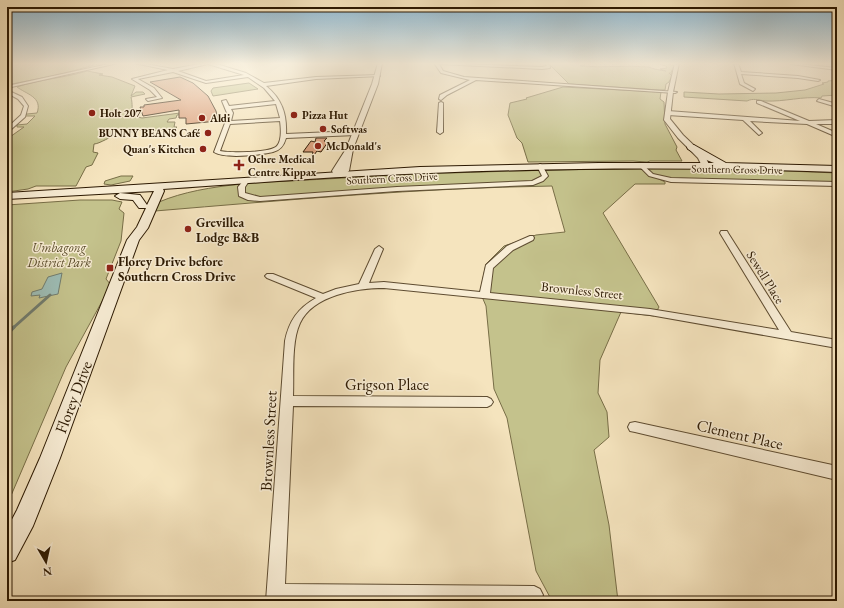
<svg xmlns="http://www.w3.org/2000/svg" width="844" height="608" font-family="'EB Garamond',serif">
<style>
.green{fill:#c4c28c;stroke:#786e47}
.water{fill:#9dbeb7;stroke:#707c6f}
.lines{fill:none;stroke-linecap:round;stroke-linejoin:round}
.stream-far1{stroke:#707c6f;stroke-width:3}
.stream{stroke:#707c6f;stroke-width:3.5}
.building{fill:#dca17e;stroke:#2c1902}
.minor-casing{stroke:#5e4c31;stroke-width:2}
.tertiary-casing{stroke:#5e4c31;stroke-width:2}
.secondary-casing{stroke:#2c1902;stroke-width:2}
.minor{fill:#f8edd5;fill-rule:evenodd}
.tertiary{fill:#f8edd5;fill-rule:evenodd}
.secondary{fill:#f8edd5;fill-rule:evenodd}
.poi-dot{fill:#8f2418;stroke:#f8edd5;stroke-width:1.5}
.labels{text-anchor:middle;stroke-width:3;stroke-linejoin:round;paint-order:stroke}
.far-poi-label{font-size:11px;font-weight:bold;fill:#2c1902;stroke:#f8edd5;text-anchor:start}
.far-street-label{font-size:11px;fill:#2c1902;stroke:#f8edd5}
.poi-label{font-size:13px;font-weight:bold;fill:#2c1902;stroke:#f8edd5;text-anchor:start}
.park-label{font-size:13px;font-style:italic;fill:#5a4c2b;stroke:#f8edd5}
.street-label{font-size:13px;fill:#2c1902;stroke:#f8edd5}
.near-street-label{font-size:16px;fill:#2c1902;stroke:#f8edd5}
</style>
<rect width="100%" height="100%" fill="#f5e4be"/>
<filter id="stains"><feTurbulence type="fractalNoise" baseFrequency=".005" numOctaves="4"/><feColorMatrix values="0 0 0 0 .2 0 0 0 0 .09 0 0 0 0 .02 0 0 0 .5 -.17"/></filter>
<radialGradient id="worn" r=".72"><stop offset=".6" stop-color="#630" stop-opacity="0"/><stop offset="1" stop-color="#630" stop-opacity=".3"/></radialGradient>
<g class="green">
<polygon points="7,63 101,63 62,74 7,85"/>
<path d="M 548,63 L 583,63 L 585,65 L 580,66 C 603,68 626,65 649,67 C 650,68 658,70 666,71 L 660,69 L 667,68 L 666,66 L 655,63 L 665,63 L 675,66 L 674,70 L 671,71 L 673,73 L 669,73 L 672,76 L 669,82 L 666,84 L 665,90 L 659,90 L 569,84 Z"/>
<path d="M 87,71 L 103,74 L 99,75 L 112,77 L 135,86 L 131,96 L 136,92 L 143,92 L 145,94 L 131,97 C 133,105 131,108 134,116 L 142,118 L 180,113 L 184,114 L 177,115 L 176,118 L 169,119 L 167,122 L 175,122 L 174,127 L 177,127 L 175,129 C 166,129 149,133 143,129 L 134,132 L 119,131 L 115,133 L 118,133 C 112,136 99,144 94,144 L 93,152 L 98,153 L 92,165 L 86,167 L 76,186 L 36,186 L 28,189 L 7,192 L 7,139 L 24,127 L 17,127 L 17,125 L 27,124 L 35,116 L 25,116 L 27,114 L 37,113 C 43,97 26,94 17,87 C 40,79 65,78 87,71 Z"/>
<path d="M 837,80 L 837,95 L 822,96 L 821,98 C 803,96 784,102 765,101 C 758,100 753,98 747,101 L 684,97 L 684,92 L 719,94 L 776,93 L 805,90 L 824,84 L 822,83 L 828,82 L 828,81 Z"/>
<polygon points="249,83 258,89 213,96 211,91 213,88"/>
<polygon points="563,87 661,92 660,99 664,102 665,124 677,147 676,150 682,161 650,161 647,162 633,161 528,162 522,143 517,138 508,115 510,103 527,99 526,98"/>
<path d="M 712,168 L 837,173 L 837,184 L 680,180 L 655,177 L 665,182 L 665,184 L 635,184 L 603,213 L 659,307 L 654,316 L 621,312 L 600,360 L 598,393 L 607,412 L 609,437 L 594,450 L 609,525 L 618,601 L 552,601 L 536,571 L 507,418 L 494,389 L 486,306 L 480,292 L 486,264 L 504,246 L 536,235 L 565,232 L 552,186 C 419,188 287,200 155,211 L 159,202 C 206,182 275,182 326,179 C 455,171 583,169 712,168 Z"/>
<polygon points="121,176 133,176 130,181 111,185 104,184 105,181"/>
<polygon points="80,200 112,200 122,202 119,209 124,213 121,241 106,279 111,285 66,367 7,505 7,205"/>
</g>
<polygon class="water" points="62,273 58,294 39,298 40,295 31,296 32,292 42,289 48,277"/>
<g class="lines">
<polyline class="stream-far1" points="13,328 50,295"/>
<polyline class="stream" points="7,334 14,327"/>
</g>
<g class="building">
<polygon points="180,77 193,83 208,96 216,111 218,121 186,124 186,118 179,118 179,110 143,116 140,107 144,107 144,105 181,100 150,82"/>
<polygon points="316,138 327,138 324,141 328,142 321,152 317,151 311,159 313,152 303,152 311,141 315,142"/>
</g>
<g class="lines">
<defs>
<g id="minor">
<polygon points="113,63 118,63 7,88 7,86"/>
<path d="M 134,63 L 140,63 L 173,69 L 204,63 L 213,63 L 246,73 L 264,83 L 316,77 L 378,75 L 380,76 L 316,79 L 266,86 C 282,99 287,114 286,134 L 356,131 L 359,133 L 356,135 L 286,138 C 284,145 281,150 273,152 C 261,155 224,159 214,152 L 225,123 L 227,113 L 222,101 L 226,100 L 229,106 L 275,101 L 264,88 L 248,77 L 206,83 L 173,72 L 138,79 L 154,88 L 162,98 L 148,101 L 146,99 L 157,97 L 150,90 L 132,79 L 168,70 ZM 208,64 L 244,75 L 206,81 L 178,71 ZM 276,104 L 280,118 L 231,121 L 233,113 L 231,109 ZM 280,121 C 281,128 282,140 277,146 C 271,153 230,153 220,151 L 230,124 Z"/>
<polygon points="434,63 542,67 547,66 545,63 549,63 550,68 542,69 439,64 443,71 464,77 677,92 675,93 476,80 447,95 441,100 439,99 440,95 470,80 441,73"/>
<polygon points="734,63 738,63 741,72 798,76 820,80 818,81 798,78 741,74 744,83 755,89 753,91 740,84"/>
<polygon points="789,63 837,68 837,70 791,64"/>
<polygon points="7,90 22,97 28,106 25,117 7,133 7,128 21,115 24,106 18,99 7,93"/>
<polygon points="819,99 837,104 837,107 817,101"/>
<polygon points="757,101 761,101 809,121 837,120 837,124 816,124 837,133 837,137 807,124 750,121 762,133 759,135 743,120 668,115 665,113 668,111 800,121 757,103"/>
<polygon points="441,102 443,103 443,132 440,134 437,132 439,103"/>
<polygon points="641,163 653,174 671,178 837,182 837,186 671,182 649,176 638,165"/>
<polygon points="540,164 542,165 548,176 543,181 533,185 397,191 260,201 248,200 239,196 238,187 244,180 248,180 249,181 245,187 245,193 260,197 397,187 532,181 542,176 537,166"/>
<path d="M 721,231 L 727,231 L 728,233 L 791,332 L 837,340 L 837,348 L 650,315 L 384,288 C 357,288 313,295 300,323 C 291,342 294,375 293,396 L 487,397 L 491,399 L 493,402 L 491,405 L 487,407 L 293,406 L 285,584 L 534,586 L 540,589 L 543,595 L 540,601 L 266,601 L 285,341 C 289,321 298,308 316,298 L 267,278 L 265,276 L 267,274 L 273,274 L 323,294 L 336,289 L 359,284 L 375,249 L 379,246 L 383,249 L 369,283 L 384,282 L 480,292 L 486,265 L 507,246 L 530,236 L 533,236 L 534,238 L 533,240 L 513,250 L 493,268 L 490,293 L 650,309 L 779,330 L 720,233 Z"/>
<polygon points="635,422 837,466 837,480 635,432 630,431 628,427 630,423"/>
</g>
<g id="tertiary">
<polygon points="378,63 382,63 378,84 353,149 349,171 341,177 335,177 332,171 346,149 372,84"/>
<polygon points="675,63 679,63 673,92 670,119 683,135 704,155 710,166 709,168 703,168 698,158 678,138 664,120 668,92"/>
</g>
<path id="secondary" d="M 688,145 L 694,145 L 726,163 L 837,166 L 837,172 C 679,166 521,168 362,176 C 296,179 229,185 163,189 L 164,191 L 148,228 L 139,240 L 60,458 L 33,526 L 15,560 L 7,563 L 7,529 L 17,510 L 40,458 L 127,240 L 137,227 L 146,208 L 139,208 L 133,200 L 120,199 L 115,196 L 120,193 L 140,195 L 147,205 L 154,191 L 7,199 L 7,193 L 420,167 L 599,163 L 714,163 L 704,159 L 688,149 L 687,147 Z"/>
</defs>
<use href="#minor" class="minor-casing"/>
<use href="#tertiary" class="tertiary-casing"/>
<use href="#secondary" class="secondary-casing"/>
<use href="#minor" class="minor"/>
<use href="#tertiary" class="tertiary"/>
<use href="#secondary" class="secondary"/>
</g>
<linearGradient id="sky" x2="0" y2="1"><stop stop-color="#8ab8d4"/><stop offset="0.43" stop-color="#faf3e2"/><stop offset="1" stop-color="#faf3e2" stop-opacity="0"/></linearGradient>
<rect width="844" height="148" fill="url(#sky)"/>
<g class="poi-dot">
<circle cx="92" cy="113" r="4"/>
<circle cx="294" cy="115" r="4"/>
<circle cx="202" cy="118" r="4"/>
<circle cx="323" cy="129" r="4"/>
<circle cx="208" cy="133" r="4"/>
<circle cx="318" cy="146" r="4"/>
<circle cx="203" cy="149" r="4"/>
<path d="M237 159h4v4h4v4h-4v4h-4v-4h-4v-4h4z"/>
<circle cx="188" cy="229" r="4"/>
<rect x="106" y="264" width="8" height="8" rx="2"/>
</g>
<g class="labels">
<g class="far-poi-label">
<text x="100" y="117">Holt 207</text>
<text x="302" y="119">Pizza Hut</text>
<text x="210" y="122">Aldi</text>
<text x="331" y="133">Softwas</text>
<text x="200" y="137" text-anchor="end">BUNNY BEANS Café</text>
<text x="326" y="150">McDonald's</text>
<text x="195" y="153" text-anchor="end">Quan's Kitchen</text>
<text x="248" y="163">Ochre Medical<tspan x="248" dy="13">Centre Kippax</tspan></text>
</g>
<g class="far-street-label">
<text transform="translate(737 169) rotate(1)" y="4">Southern Cross Drive</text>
<text transform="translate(392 178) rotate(-3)" y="4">Southern Cross Drive</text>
</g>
<g class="poi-label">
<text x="196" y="227">Grevillea<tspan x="196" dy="15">Lodge B&amp;B</tspan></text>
<text x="118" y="266">Florey Drive before<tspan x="118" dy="15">Southern Cross Drive</tspan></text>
</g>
<g class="park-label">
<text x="59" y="252">Umbagong<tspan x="59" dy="15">District Park</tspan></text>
</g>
<g class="street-label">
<text transform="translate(766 277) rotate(58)" y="5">Sewell Place</text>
<text transform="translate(582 290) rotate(6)" y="5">Brownless Street</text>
</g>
<g class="near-street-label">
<text x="387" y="390">Grigson Place</text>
<text transform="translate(73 397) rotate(-69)" y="6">Florey Drive</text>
<text transform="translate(740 434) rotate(13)" y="6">Clement Place</text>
<text transform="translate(268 441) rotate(-87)" y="6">Brownless Street</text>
</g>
</g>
<rect width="844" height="608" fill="none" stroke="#f5e4be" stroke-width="24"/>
<rect x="8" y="8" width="828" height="592" fill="none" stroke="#2c1902" stroke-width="2"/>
<rect x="12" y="12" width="820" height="584" fill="none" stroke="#2c1902"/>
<g transform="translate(46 562) rotate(171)" stroke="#f8edd5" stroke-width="3" paint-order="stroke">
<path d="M0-3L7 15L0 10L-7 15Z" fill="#2c1902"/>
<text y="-6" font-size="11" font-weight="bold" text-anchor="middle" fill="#2c1902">N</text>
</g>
<rect width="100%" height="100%" filter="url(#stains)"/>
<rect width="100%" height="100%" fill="url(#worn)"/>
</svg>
